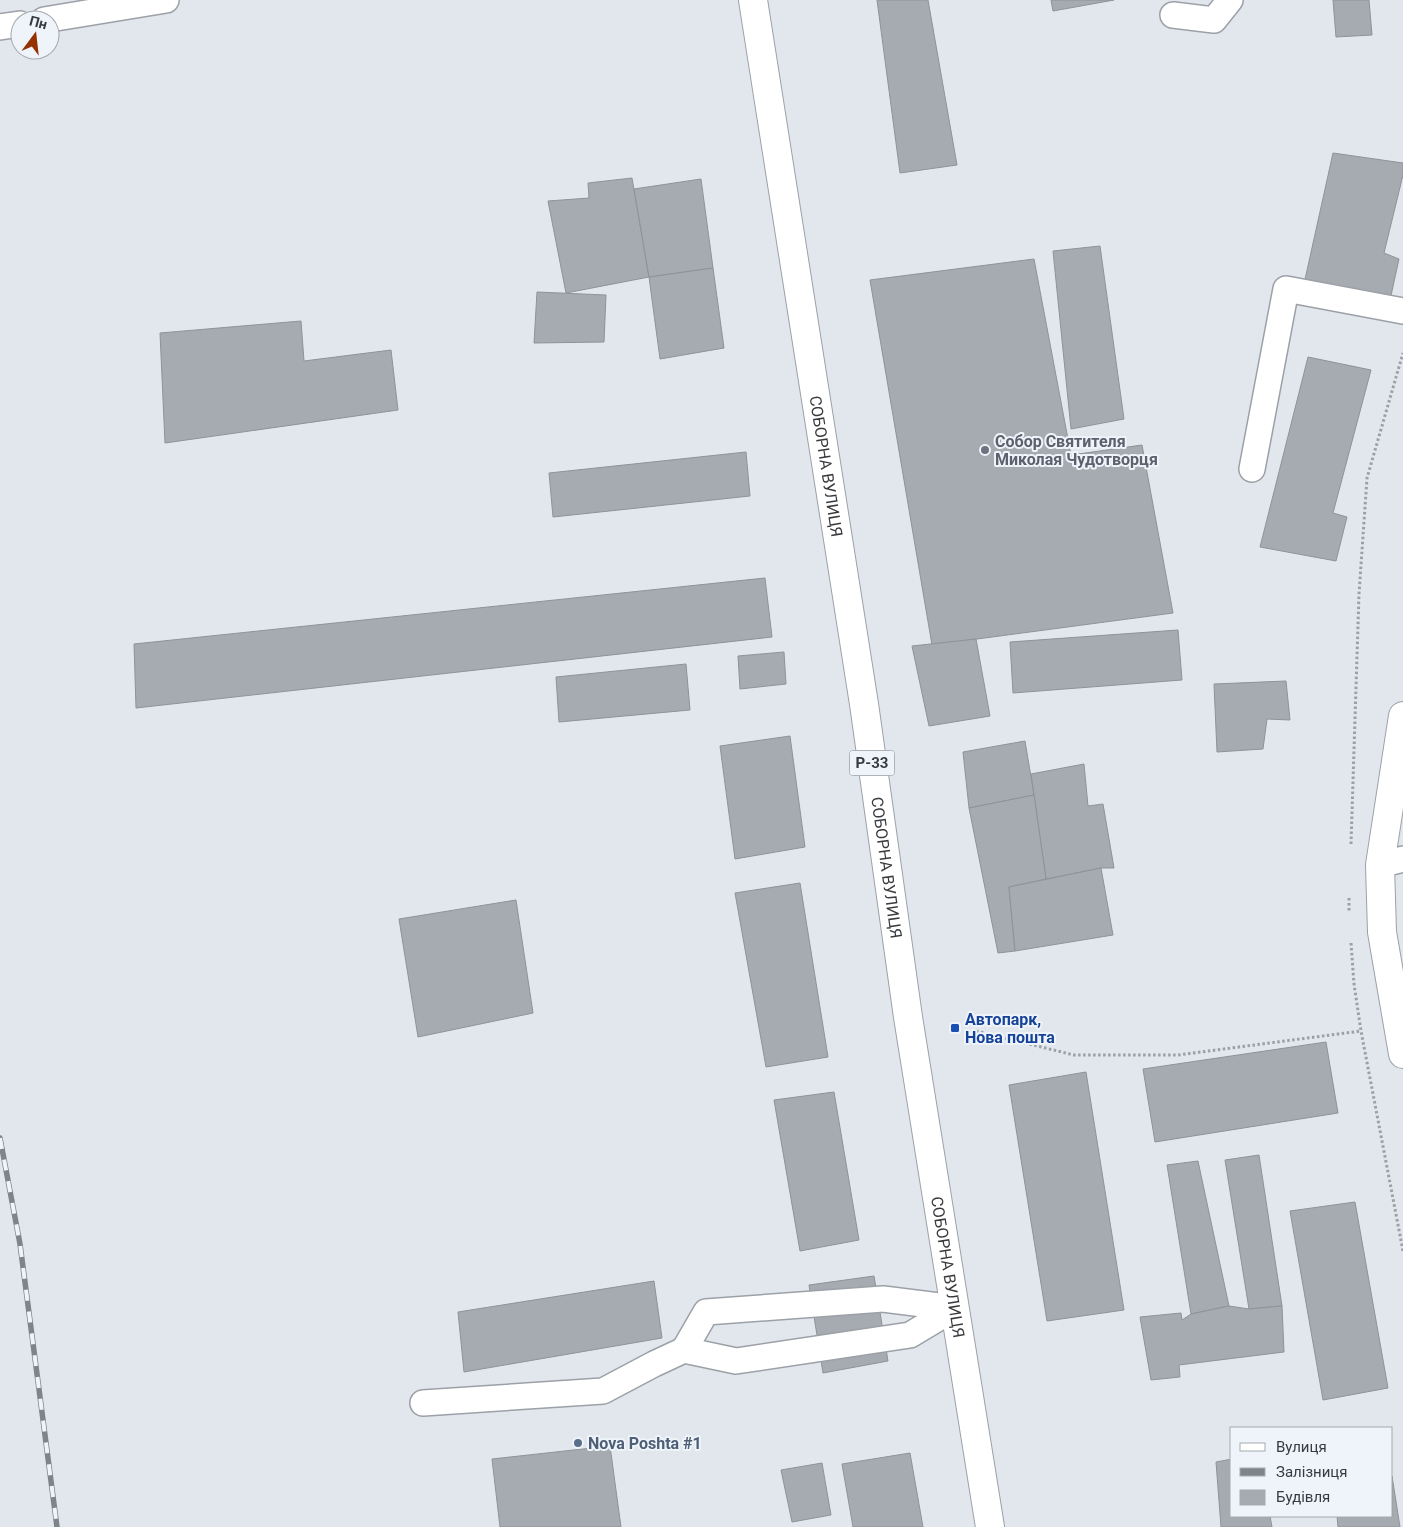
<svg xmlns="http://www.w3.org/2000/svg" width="1403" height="1527" font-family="Roboto,sans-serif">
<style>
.building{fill:#a5abb1;stroke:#8e9399}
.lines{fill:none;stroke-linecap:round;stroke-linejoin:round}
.street-casing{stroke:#9ca1a7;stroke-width:28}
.secondary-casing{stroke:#9ca1a7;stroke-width:30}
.primary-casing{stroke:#9ca1a7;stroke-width:30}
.path{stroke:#9ba0a5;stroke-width:3;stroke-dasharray:2.5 2.5;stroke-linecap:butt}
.street{stroke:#fff;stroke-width:25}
.secondary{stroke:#fff;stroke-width:28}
.primary{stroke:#fff;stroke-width:28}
.rail-casing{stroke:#808488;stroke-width:5.5}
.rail{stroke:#eef4fa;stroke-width:4;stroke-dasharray:11;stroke-linecap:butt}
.worship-dot{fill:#6b7280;stroke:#eef4fa;stroke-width:2}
.transit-dot{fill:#1a4fb4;stroke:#eef4fa;stroke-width:2}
.service-dot{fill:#5c6f8a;stroke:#eef4fa;stroke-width:2}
.labels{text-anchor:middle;stroke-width:4;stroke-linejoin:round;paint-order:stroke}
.shield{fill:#eef4fa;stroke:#6f7276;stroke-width:1}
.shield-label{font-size:15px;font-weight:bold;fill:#383a3d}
.worship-label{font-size:16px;font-weight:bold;fill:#5b616d;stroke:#eef4fa;text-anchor:start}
.street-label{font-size:16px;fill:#383a3d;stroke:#eef4fa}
.transit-label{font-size:16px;font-weight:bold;fill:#164399;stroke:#eef4fa;text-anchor:start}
.service-label{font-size:16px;font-weight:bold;fill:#4e5e75;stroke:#eef4fa;text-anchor:start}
</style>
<rect width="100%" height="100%" fill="#e1e7ed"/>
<g class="building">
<polygon points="877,0 928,0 957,165 900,173"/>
<polygon points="1051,0 1114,0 1053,11"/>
<polygon points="1333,0 1369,0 1372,35 1336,37"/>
<polygon points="1333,153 1403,163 1403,175 1384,253 1399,259 1390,300 1304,284"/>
<polygon points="632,178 649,277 566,293 548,201 589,198 588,183"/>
<polygon points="701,179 713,268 649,277 634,189"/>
<polygon points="1100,246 1124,419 1071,429 1053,251"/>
<polygon points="1034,259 1071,455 1142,445 1173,613 932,645 870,280"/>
<polygon points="713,268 724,348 660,359 649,277"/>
<polygon points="537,292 606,295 604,342 534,343"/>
<polygon points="301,321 304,361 391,350 398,410 165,443 160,333"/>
<polygon points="1308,357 1371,370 1333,513 1347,517 1336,561 1260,547"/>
<polygon points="746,452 750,496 553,517 549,473"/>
<polygon points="765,578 772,637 136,708 134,644"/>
<polygon points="1178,630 1182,680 1013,693 1010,642"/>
<polygon points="976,639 990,716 929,726 912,646"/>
<polygon points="784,652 786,684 740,689 738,656"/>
<polygon points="686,664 690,710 559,722 556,677"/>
<polygon points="1286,681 1290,720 1267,719 1263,749 1217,752 1214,684"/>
<polygon points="790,736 805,847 735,859 720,746"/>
<polygon points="1025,741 1034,795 969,808 963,752"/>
<polygon points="1084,764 1088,806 1103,804 1114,868 1101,868 1046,879 1031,774"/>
<polygon points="1034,795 1046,879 1009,887 1015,951 998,953 969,808"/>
<polygon points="1101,868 1113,935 1015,951 1009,887"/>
<polygon points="800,883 828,1057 766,1067 735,893"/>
<polygon points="516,900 533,1013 418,1037 399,919"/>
<polygon points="1326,1042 1338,1113 1155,1142 1143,1069"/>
<polygon points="1086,1072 1124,1310 1047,1321 1009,1085"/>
<polygon points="834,1092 859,1240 800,1251 774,1100"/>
<polygon points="1259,1155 1282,1306 1249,1309 1225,1160"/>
<polygon points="1198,1161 1229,1306 1191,1314 1167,1165"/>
<polygon points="1355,1202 1388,1388 1323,1400 1290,1211"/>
<polygon points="874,1276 888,1361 823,1373 809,1285"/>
<polygon points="654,1281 662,1338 464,1372 458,1312"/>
<polygon points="1229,1306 1249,1309 1282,1306 1284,1352 1179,1365 1180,1377 1151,1380 1140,1317 1181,1313 1182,1320 1191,1314"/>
<polygon points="610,1446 621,1527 500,1527 492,1459"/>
<polygon points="910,1453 923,1527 853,1527 842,1464"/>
<polygon points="1232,1459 1232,1516 1270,1516 1272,1527 1221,1527 1216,1462"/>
<polygon points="822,1463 831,1515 792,1522 781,1470"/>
<polygon points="1392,1476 1400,1527 1338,1527 1337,1516 1392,1516"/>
</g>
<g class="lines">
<defs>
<g id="street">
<polyline points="1173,15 1214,20 1230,0"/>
<polyline points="44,20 166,0"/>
<polyline points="0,27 20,24"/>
<polyline points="1252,469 1286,289 1403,311"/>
<polyline points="1380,865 1403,859"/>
<polyline points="684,1350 706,1312 883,1299 955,1308"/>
<polyline points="423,1403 603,1391 654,1364 684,1350 736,1361 910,1335 955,1308"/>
</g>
<polyline id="secondary" points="1403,716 1380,865 1382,932 1403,1054"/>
<g id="primary">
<path id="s1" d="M 753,0 L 864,704 L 908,1017 L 990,1527"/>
</g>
</defs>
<use href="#street" class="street-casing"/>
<use href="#secondary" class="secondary-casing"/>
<use href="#primary" class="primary-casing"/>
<g class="path">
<polyline points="1351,844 1359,594 1367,478 1403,353"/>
<polyline points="1349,898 1349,912"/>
<polyline points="1351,943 1354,984 1361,1031 1403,1251"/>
<polyline points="976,1031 1074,1055 1178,1055 1361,1031"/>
</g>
<use href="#street" class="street"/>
<use href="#secondary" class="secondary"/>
<use href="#primary" class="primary"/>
<defs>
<polyline id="rail" points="0,1138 20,1244 57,1527"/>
</defs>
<use href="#rail" class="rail-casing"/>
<use href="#rail" class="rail"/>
</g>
<circle class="worship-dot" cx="985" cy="450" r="5"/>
<rect class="transit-dot" x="950" y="1023" width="10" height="10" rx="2.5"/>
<circle class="service-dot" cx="578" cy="1443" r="5"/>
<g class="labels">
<rect class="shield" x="849.5" y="750.5" width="45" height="25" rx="4"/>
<g class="shield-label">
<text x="872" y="768">Р-33</text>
</g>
<g class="worship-label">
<text x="995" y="447">Собор Святителя<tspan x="995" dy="18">Миколая Чудотворця</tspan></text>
</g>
<g class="street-label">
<text dy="6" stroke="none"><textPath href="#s1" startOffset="472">СОБОРНА ВУЛИЦЯ</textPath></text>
<text dy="6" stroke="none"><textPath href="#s1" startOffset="878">СОБОРНА ВУЛИЦЯ</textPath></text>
<text dy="6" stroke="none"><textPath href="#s1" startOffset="1282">СОБОРНА ВУЛИЦЯ</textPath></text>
</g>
<g class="transit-label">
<text x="965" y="1025">Автопарк,<tspan x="965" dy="18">Нова пошта</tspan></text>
</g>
<g class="service-label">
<text x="588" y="1449">Nova Poshta #1</text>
</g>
</g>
<rect x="1230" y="1427" width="162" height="90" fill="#eef4fa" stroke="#a5aaae"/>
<rect x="1240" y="1443" width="25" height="8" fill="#ffffff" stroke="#a5aaae"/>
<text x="1276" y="1452" font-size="15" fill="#383a3d">Вулиця</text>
<rect x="1240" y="1468" width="25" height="8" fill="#808488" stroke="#a5aaae"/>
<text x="1276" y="1477" font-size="15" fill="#383a3d">Залізниця</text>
<rect x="1240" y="1490" width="25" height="15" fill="#a5abb1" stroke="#a5aaae"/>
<text x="1276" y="1502" font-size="15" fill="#383a3d">Будівля</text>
<g transform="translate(35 35) rotate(15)"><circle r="24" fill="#eef4fa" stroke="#a5aaae"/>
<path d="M0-4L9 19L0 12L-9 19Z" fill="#963102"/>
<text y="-8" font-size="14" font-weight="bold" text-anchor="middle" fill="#383a3d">Пн</text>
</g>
</svg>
